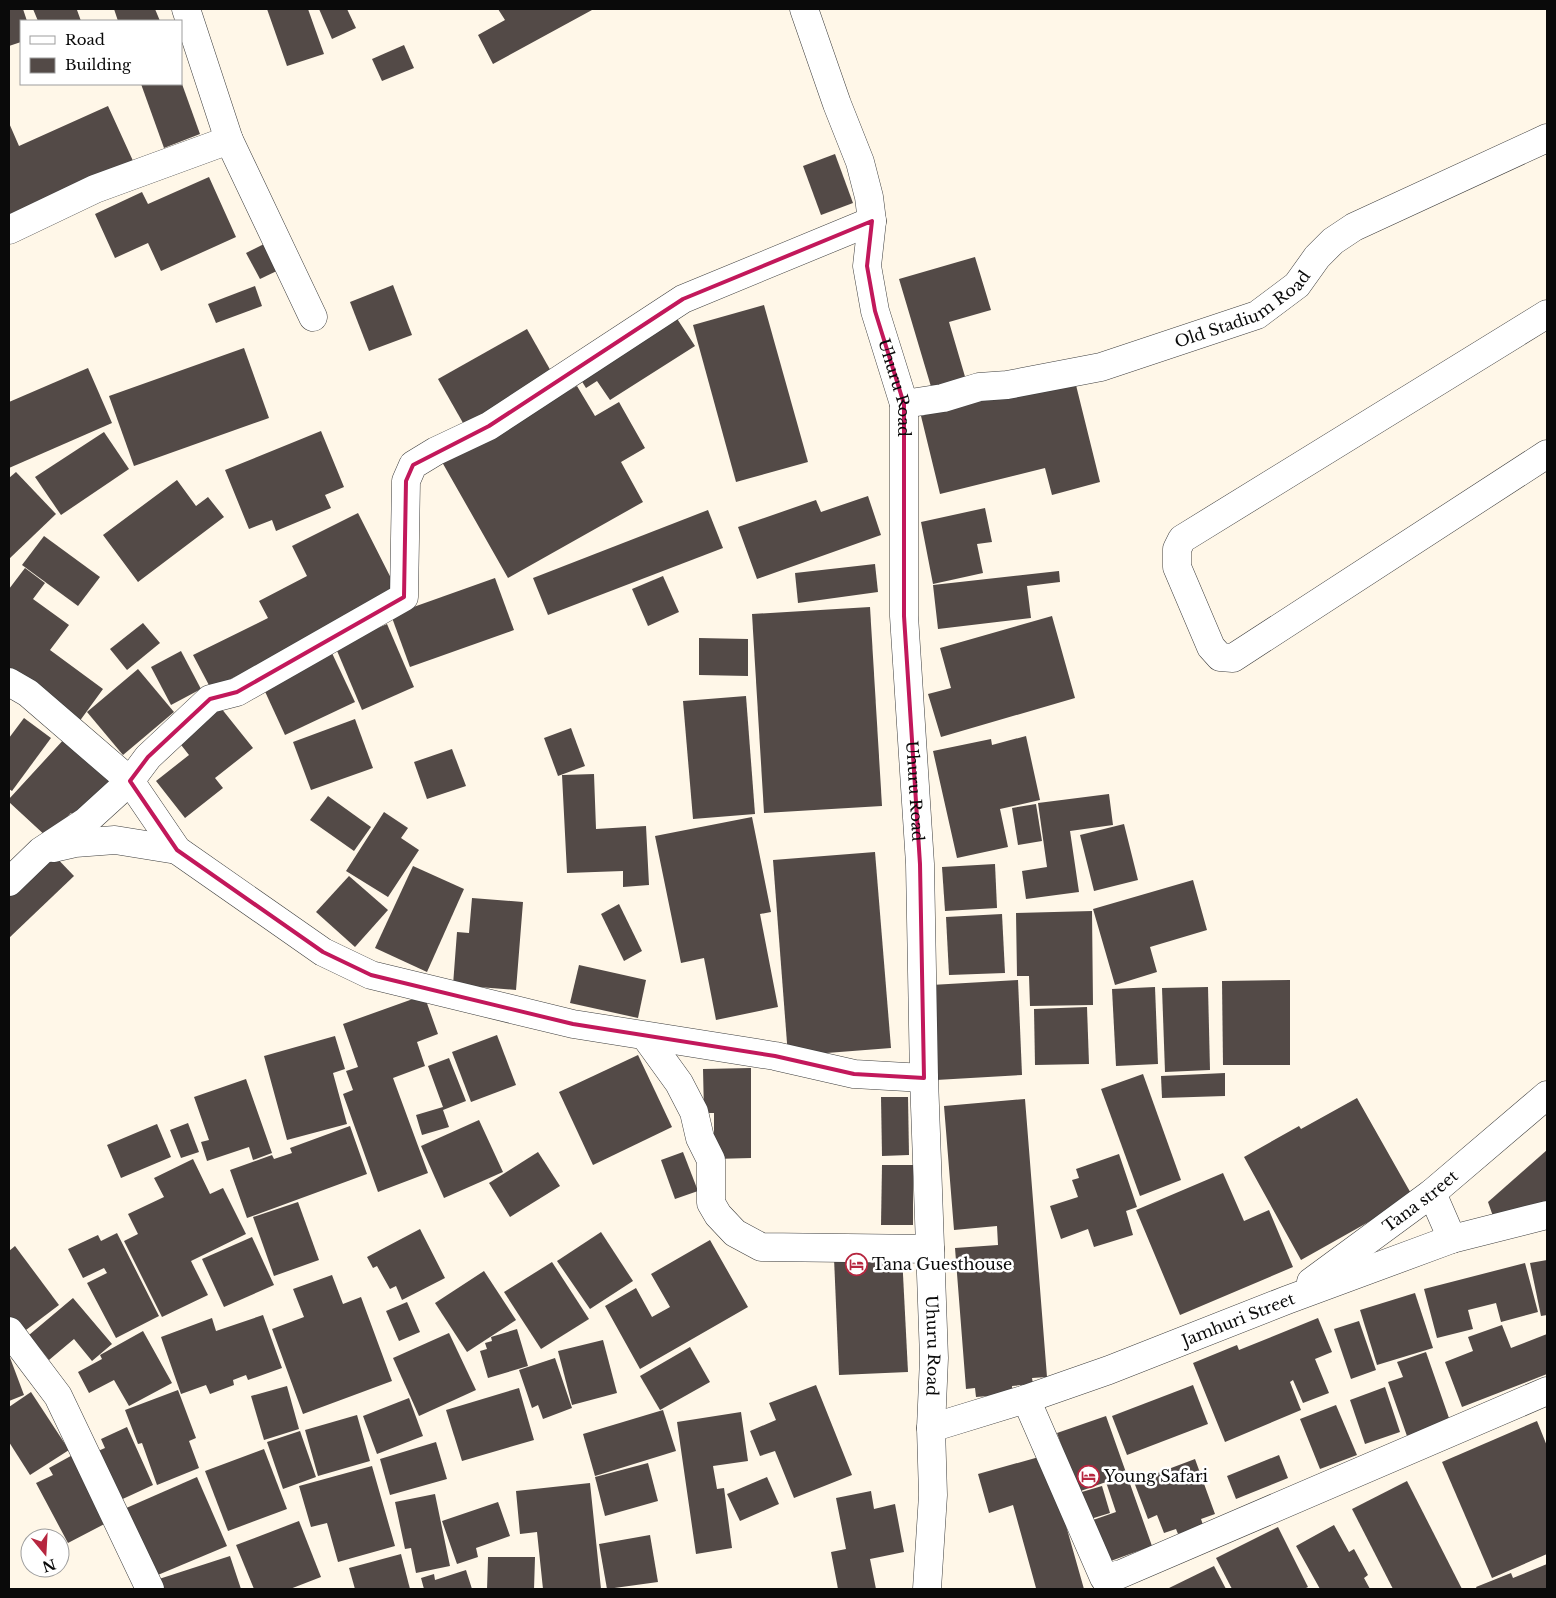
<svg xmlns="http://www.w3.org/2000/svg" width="1556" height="1598" font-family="'Libre Baskerville',serif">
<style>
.building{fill:#534a47}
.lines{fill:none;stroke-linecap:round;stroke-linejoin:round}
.minor-casing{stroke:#3d3d3d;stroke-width:29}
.minor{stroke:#fff;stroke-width:28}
.marked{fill:none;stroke:#c2185b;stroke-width:4;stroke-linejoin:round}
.labels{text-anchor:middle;stroke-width:5;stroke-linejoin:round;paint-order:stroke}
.street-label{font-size:16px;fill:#0a0a0a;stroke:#fff}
.poi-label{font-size:16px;fill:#0a0a0a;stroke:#fff;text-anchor:start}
</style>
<rect width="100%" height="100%" fill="#fff7e8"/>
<g class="building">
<polygon points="9,9 23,9 27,21 21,21 21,42 9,46"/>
<polygon points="33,9 80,9 77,10 81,21 38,21"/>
<polygon points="114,9 155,9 160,21 118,21"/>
<polygon points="267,9 308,9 324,54 287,66"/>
<polygon points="319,9 347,9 356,28 332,39"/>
<polygon points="498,9 591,9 592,10 493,64 478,35 505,20"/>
<polygon points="404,45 414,68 382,81 372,59"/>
<polygon points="141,84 182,84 200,134 164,148"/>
<polygon points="108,106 134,163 9,219 9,123 19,146"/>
<polygon points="835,154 853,203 821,215 803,166"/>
<polygon points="209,177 236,237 161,271 148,243 115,258 95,214 142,192 148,204"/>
<polygon points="270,241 283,268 260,279 246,253"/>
<polygon points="975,257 991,310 949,322 966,380 932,390 899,279"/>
<polygon points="393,285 412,335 369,351 350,302"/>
<polygon points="255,286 262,306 216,323 208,304"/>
<polygon points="764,305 808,462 736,482 693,325"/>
<polygon points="672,311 695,346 610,400 597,381 586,388 576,372"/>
<polygon points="527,329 556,380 467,430 438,379"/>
<polygon points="244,348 269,418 134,466 109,396"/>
<polygon points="88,368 112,423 9,468 9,402"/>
<polygon points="1074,377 1100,482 1052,495 1045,468 940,494 921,416"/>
<polygon points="577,386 595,416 619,402 645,448 621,462 643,502 508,578 442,462"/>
<polygon points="321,431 344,487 325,495 331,508 276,531 272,520 249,529 225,470"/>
<polygon points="104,432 129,469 61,515 35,477"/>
<polygon points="16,472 56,514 9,559 9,478"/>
<polygon points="177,480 196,506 208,497 224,517 138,582 103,535"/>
<polygon points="868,496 881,535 757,579 738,527 816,500 821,512"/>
<polygon points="985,508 992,542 977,544 983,573 933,584 921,522"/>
<polygon points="708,510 723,548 548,615 533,578"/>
<polygon points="358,513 399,594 211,689 193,655 268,618 259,601 307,576 292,546"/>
<polygon points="44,536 100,577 78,606 22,565"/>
<polygon points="875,564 878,592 798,603 795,573"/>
<polygon points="25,568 45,583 33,599 69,625 50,650 103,689 79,722 9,670 9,589"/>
<polygon points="1059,571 1060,582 1027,586 1031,618 938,629 933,585"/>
<polygon points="663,576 679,612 648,626 632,589"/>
<polygon points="495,578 514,630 410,667 391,615"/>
<polygon points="870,607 882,806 764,813 752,614"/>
<polygon points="1052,616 1075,698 941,737 928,694 951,688 940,648"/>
<polygon points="143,623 160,643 127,670 110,649"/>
<polygon points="387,624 414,687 362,710 335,646"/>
<polygon points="699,638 748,639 748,676 699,675"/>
<polygon points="181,651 201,689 171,705 151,667"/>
<polygon points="331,651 355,702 285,735 262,685"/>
<polygon points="138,669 174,712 123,755 87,712"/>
<polygon points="746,696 755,814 693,819 683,701"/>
<polygon points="221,708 253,748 215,778 223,788 185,818 156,781 189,755 178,741"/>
<polygon points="24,718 51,738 12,791 9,789 9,738"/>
<polygon points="355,719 373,768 311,790 293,742"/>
<polygon points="571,728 585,766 558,776 544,738"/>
<polygon points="1026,736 1040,800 1000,809 1008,847 957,858 933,751 991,739 992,745"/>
<polygon points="66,737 115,781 79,820 71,813 48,838 9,802 9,799"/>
<polygon points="452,749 466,786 427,799 414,762"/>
<polygon points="594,774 596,829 646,826 649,885 623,887 623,871 567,873 562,775"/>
<polygon points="1109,794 1113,825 1070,831 1079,892 1026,899 1022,871 1047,867 1038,803"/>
<polygon points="328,796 371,827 354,851 310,820"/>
<polygon points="1036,804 1042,841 1018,845 1012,808"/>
<polygon points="384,812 408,828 401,838 419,850 388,897 346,871"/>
<polygon points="752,817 771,912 760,914 778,1007 716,1020 704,958 681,963 655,836"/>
<polygon points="1124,824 1138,880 1094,891 1080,835"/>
<polygon points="50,851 74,876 9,938 9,891"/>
<polygon points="875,852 891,1048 788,1056 773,860"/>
<polygon points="995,864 997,908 945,911 942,867"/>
<polygon points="413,866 464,889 427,972 375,948"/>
<polygon points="349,876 388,910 355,947 316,912"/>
<polygon points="1193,880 1207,930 1150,947 1157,972 1115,985 1093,909"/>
<polygon points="472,898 523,902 516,990 453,985 457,932 469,933"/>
<polygon points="619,904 642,951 624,961 601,914"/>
<polygon points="1092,911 1093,1005 1030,1006 1029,976 1017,976 1016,913"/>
<polygon points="1002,914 1005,973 949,975 946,917"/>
<polygon points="579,965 646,980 638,1018 570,1003"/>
<polygon points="1018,980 1022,1075 936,1080 931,985"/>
<polygon points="1290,980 1290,1065 1223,1065 1222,981"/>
<polygon points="1155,987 1158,1064 1116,1066 1112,989"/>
<polygon points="1208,987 1210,1070 1165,1072 1162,988"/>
<polygon points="424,995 438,1034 417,1042 425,1066 393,1078 428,1173 378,1192 343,1094 353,1090 346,1071 358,1067 343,1024"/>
<polygon points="1087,1007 1089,1064 1035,1065 1034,1009"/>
<polygon points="497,1035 516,1085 471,1102 452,1052"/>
<polygon points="335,1036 345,1069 333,1073 347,1124 287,1140 264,1056"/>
<polygon points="638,1055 672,1127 593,1165 559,1092"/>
<polygon points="449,1058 466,1101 443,1110 449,1127 422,1135 416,1115 443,1107 428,1066"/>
<polygon points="751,1068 751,1158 714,1159 714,1113 704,1113 703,1069"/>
<polygon points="1225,1073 1225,1096 1162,1098 1161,1076"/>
<polygon points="1143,1074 1181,1180 1140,1196 1101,1089"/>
<polygon points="246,1079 272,1153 253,1160 249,1147 207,1161 201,1142 209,1140 194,1097"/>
<polygon points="881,1097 908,1097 909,1155 882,1156"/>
<polygon points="1357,1098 1413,1197 1301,1260 1244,1157 1299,1126 1301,1129"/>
<polygon points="1025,1099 1047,1377 1032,1378 1033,1384 1012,1386 1013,1394 976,1397 975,1388 966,1389 955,1248 998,1245 997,1226 954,1230 944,1106"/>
<polygon points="479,1120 503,1172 444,1198 421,1146"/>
<polygon points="188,1123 199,1152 181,1158 170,1130"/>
<polygon points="157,1124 171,1157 121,1178 107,1145"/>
<polygon points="350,1126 367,1174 247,1218 230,1170 272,1155 274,1159 292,1153 290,1148"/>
<polygon points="1547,1150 1547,1210 1495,1222 1488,1202"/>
<polygon points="538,1152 560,1186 510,1217 489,1183"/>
<polygon points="683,1152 698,1191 675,1199 661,1160"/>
<polygon points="1119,1154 1137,1207 1126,1211 1133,1235 1094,1247 1088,1229 1061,1239 1050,1206 1078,1197 1072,1180 1079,1178 1076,1169"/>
<polygon points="193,1159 210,1194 223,1188 246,1234 191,1261 208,1295 162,1317 124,1241 138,1234 128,1214 164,1197 154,1178"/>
<polygon points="882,1165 913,1165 913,1225 881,1225"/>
<polygon points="1223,1173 1244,1221 1269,1210 1293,1267 1180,1315 1136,1210"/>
<polygon points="298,1202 319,1260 274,1276 253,1217"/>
<polygon points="420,1229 445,1278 402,1300 396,1286 390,1289 377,1266 373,1268 367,1257"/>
<polygon points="601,1232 633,1281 590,1309 557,1261"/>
<polygon points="117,1233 159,1316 116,1338 87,1283 107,1273 104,1268 83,1278 68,1249 98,1235 101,1241"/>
<polygon points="252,1237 274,1285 224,1307 202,1259"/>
<polygon points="710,1240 748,1307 640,1369 605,1306 636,1288 652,1317 670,1307 651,1274"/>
<polygon points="15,1246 59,1305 22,1333 9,1316 9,1251"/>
<polygon points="902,1255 908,1372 839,1375 834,1258"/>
<polygon points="1547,1260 1547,1315 1541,1316 1530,1263"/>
<polygon points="552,1262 589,1319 541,1349 504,1292"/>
<polygon points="1525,1263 1538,1312 1501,1322 1496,1303 1468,1310 1473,1329 1437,1338 1424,1289"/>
<polygon points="484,1271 516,1320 467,1352 435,1303"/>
<polygon points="332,1275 343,1304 361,1297 392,1381 303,1414 272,1329 304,1317 293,1289"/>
<polygon points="1415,1293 1433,1348 1377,1365 1360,1310"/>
<polygon points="73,1298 112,1344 92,1361 74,1339 49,1360 29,1335"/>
<polygon points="407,1302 420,1332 399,1341 386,1311"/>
<polygon points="263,1315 282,1368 248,1380 246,1375 233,1380 234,1385 210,1394 206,1385 181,1394 161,1337 212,1318 216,1331"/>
<polygon points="1318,1318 1332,1352 1315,1359 1329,1393 1303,1403 1293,1380 1290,1382 1301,1410 1225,1442 1193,1363 1237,1345 1239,1350"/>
<polygon points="1359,1321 1376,1370 1351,1379 1334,1329"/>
<polygon points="1502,1325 1511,1348 1547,1334 1547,1374 1462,1407 1445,1362 1473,1351 1468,1337"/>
<polygon points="517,1329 528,1366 488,1378 480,1351 487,1349 485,1343 492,1341 491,1337"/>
<polygon points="143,1331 172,1383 129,1406 114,1380 89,1393 78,1372 102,1359 100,1355"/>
<polygon points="449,1333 476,1390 419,1416 393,1358"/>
<polygon points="603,1340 617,1393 572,1405 558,1351"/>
<polygon points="690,1347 710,1382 660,1410 640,1376"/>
<polygon points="1426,1352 1450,1421 1407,1436 1388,1382 1403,1377 1397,1362"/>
<polygon points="9,1355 24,1395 9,1401"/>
<polygon points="555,1358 572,1408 543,1419 538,1405 532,1408 519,1370"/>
<polygon points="816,1385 852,1475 794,1498 775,1451 760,1456 750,1431 776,1420 769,1403"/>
<polygon points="1193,1385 1208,1424 1127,1455 1112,1416"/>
<polygon points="287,1386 299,1429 264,1440 251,1396"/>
<polygon points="1385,1387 1400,1432 1365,1444 1350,1400"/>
<polygon points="519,1388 534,1440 462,1461 446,1410"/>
<polygon points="178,1390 196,1438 189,1441 199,1468 157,1485 142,1443 138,1444 125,1410"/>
<polygon points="31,1392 69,1450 30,1475 9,1442 9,1407"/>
<polygon points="409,1398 423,1436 377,1454 363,1416"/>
<polygon points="1336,1405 1357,1455 1320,1469 1300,1419"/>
<polygon points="663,1410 676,1451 595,1476 583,1434"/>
<polygon points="741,1412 748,1461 713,1466 717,1489 724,1488 732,1548 696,1554 677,1422"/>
<polygon points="357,1415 370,1461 318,1476 305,1430"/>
<polygon points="1106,1416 1152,1546 1108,1562 1093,1520 1116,1512 1106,1482 1078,1492 1057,1433"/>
<polygon points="1537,1421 1547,1446 1547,1554 1492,1578 1442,1462"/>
<polygon points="127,1427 153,1485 114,1503 91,1454 105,1448 101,1439"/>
<polygon points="300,1431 316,1477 283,1489 267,1442"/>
<polygon points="436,1442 447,1479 390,1495 380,1459"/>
<polygon points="264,1449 287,1509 228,1531 205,1471"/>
<polygon points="78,1452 114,1519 68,1543 36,1483 53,1475 49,1468"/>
<polygon points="1046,1455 1084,1589 1032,1589 1036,1588 1013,1505 989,1513 978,1474"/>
<polygon points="1279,1455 1288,1478 1236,1499 1227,1476"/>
<polygon points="1195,1459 1215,1514 1201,1519 1203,1525 1178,1534 1176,1529 1164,1533 1157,1515 1148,1519 1134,1482"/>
<polygon points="648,1463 658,1501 605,1516 595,1477"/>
<polygon points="372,1466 395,1546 338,1562 327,1523 311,1527 299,1486"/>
<polygon points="197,1477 227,1546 153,1577 124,1509"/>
<polygon points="767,1477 779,1504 740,1521 727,1494"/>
<polygon points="1407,1481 1462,1589 1393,1589 1352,1509"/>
<polygon points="590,1483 601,1589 543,1589 537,1532 520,1534 516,1491"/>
<polygon points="1102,1486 1110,1513 1084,1521 1075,1494"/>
<polygon points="871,1491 874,1509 895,1504 904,1552 870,1559 876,1589 838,1589 831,1552 846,1549 836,1498"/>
<polygon points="435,1494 450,1566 416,1573 411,1548 405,1549 395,1502"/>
<polygon points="498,1502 510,1536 476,1548 478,1557 457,1564 442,1521"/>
<polygon points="299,1521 321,1577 290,1589 254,1589 236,1545"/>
<polygon points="1334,1525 1349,1552 1354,1549 1368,1575 1364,1578 1370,1589 1320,1589 1296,1546"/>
<polygon points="1278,1527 1308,1587 1304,1589 1232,1589 1216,1558"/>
<polygon points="650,1535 658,1582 607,1589 599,1544"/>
<polygon points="401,1554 410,1589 355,1589 349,1568"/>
<polygon points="230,1556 241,1589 162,1589 159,1579"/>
<polygon points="488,1557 535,1557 534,1589 487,1589"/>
<polygon points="1547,1564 1547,1589 1477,1589 1476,1587 1511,1573 1513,1578"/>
<polygon points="1214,1566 1226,1589 1167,1589"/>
<polygon points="466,1570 472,1589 424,1589 421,1578 434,1574 435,1580"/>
</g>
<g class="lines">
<defs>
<g id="minor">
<polyline points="186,9 229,140 313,317"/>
<path id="s1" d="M 804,9 L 837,104 L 860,162 L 869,197 L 872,221 L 867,266 L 875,311 L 904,404 L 904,616 L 920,864 L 924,1078 L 934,1358 L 931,1428 L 933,1495 L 927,1589"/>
<polyline points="9,230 95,189 229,140"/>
<polyline points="1547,314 1182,539 1177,549 1177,567 1211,647 1220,657 1233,658 1547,454"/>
<path id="s2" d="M 904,404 L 943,398 L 979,387 L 1007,385 L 1101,367 L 1257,315 L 1297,285 L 1317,257 L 1333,241 L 1354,227 L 1547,138"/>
<polyline points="9,682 28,693 130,781 177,850 323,952 371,975 573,1024 775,1056 854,1074 924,1078"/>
<polyline points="53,848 75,843 115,840 177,850"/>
<polyline points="9,882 41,851 85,822 130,781 148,757 210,699 237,692 404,597 406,481 413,465 436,451 489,426 683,299 872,221"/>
<polyline points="645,1036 679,1083 694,1112 700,1138 711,1160 711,1203 718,1215 735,1233 761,1247 930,1249"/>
<polyline points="1432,1193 1452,1239"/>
<path id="s3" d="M 1311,1282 L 1432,1193 L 1547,1095"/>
<polyline points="9,1331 58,1396 150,1589"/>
<polyline points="1026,1399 1104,1578 1121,1574 1547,1391"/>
<path id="s4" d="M 931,1428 L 1026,1399 L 1109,1370 L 1287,1300 L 1452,1239 L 1547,1215"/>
</g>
</defs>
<use href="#minor" class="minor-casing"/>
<use href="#minor" class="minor"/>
</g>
<path class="marked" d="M 872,221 L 867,266 L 875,311 L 904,404 L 904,616 L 920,864 L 924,1078 L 854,1074 L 775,1056 L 573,1024 L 371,975 L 323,952 L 177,850 L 130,781 L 148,757 L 210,699 L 237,692 L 404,597 L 406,481 L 413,465 L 489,426 L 683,299 Z"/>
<defs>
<symbol id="hotel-ring" viewBox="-11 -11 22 22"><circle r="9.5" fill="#fff" stroke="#b6263f" stroke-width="1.5"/><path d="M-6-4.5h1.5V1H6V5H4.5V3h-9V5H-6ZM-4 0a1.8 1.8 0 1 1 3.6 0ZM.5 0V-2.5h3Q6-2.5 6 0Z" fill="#b6263f"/></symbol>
</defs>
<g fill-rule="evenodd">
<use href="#hotel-ring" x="844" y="1252" width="25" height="25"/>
<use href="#hotel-ring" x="1076" y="1464" width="25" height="25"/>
</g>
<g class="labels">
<g class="street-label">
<text dy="6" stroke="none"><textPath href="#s2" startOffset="355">Old Stadium Road</textPath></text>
<text dy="6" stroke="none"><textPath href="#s1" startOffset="394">Uhuru Road</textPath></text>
<text dy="6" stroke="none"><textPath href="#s1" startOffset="799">Uhuru Road</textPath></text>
<text dy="6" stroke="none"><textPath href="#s3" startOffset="136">Tana street</textPath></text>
<text dy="6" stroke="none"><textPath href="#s4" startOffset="326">Jamhuri Street</textPath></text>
<text dy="6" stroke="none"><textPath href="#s1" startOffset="1354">Uhuru Road</textPath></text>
</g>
<g class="poi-label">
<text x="872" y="1270">Tana Guesthouse</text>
<text x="1104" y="1482">Young Safari</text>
</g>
</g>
<rect width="1556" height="1598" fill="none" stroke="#0a0a0a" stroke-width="20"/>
<rect x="20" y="20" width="162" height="65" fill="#ffffff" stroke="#9d9d9d"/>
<rect x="30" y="36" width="25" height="8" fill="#ffffff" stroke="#9d9d9d"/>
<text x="65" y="45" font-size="15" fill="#0a0a0a">Road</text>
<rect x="30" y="58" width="25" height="15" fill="#534a47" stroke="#9d9d9d"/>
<text x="65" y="70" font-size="15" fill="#0a0a0a">Building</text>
<g transform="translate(45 1553) rotate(162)"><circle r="24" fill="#ffffff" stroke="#9d9d9d"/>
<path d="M0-4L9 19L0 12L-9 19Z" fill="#b6263f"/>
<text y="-8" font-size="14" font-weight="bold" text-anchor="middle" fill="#0a0a0a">N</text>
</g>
</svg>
